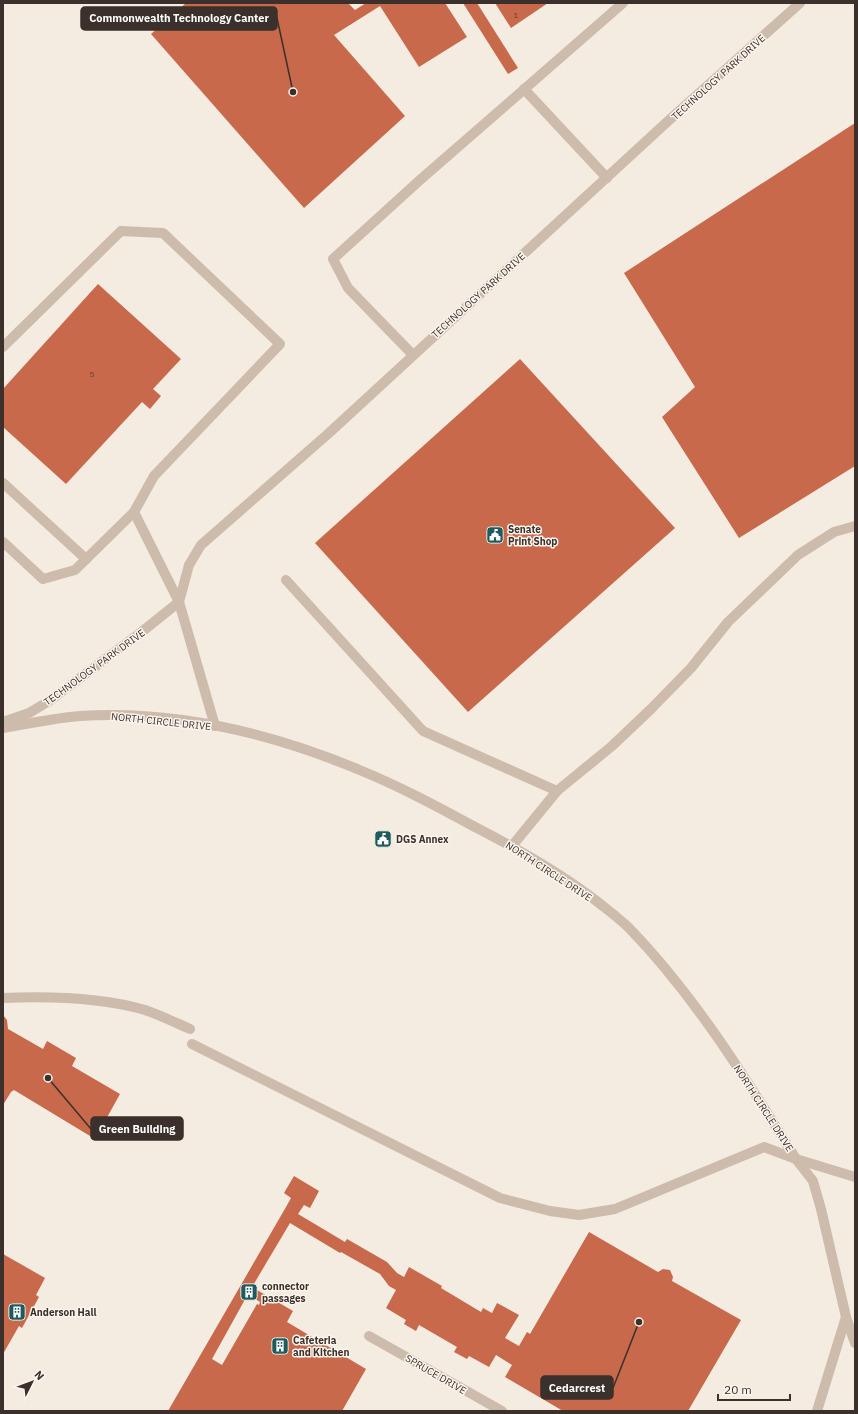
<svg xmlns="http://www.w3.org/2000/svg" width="858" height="1414" font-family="'IBM Plex Sans',sans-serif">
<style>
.building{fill:#c8694b;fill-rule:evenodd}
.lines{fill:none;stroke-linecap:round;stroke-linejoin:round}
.lane{stroke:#cdbbac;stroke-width:10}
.street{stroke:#cdbbac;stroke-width:10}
.labels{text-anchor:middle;stroke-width:3;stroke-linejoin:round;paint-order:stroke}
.number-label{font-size:8px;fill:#5e3e33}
.street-label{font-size:10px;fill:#3b302b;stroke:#fbf5ee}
.poi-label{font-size:10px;font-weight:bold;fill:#3b302b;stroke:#fbf5ee;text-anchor:start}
.leader{fill:none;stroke:#3b302b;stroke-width:1.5}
.callout-dot{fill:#3b302b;stroke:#fbf5ee;stroke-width:1.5}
.callout{fill:#3b302b;stroke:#3b302b;stroke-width:1.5}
.callout-label{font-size:11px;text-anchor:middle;font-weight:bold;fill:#fff}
</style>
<rect width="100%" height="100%" fill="#f4ebe1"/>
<g class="building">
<polygon points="186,3 348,3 355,10 366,3 445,3 467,37 419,67 380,6 334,35 405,116 304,208 151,34"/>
<polygon points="463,3 477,3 518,68 508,74"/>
<polygon points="495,3 548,3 511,28"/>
<polygon points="855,123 855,466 739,538 662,417 695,387 624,273"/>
<polygon points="98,284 181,359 153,389 161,396 150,409 142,402 66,484 3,427 3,389"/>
<polygon points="520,359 675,528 468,712 315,543"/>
<polygon points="3,1015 7,1020 8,1029 43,1049 47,1041 76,1058 72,1066 120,1094 95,1139 14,1090 11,1092 3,1105"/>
<path d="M 294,1176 L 319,1191 L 310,1208 L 304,1205 L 298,1214 L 345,1242 L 347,1239 L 387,1262 L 397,1273 L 404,1277 L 409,1267 L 442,1286 L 441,1288 L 481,1312 L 483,1308 L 492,1313 L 497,1303 L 519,1315 L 505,1338 L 519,1346 L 527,1332 L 530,1334 L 589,1232 L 658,1272 L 663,1269 L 670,1270 L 673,1277 L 672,1281 L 741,1320 L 688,1411 L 563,1411 L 505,1377 L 512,1365 L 496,1355 L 489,1367 L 469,1356 L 467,1359 L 454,1352 L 457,1347 L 419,1325 L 416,1331 L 404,1324 L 406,1320 L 386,1308 L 396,1290 L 389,1286 L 380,1274 L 341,1252 L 340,1253 L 290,1223 L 252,1287 L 293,1311 L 287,1322 L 366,1369 L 342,1411 L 168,1411 L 286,1207 L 291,1198 L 284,1193 ZM 248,1294 L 260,1302 L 259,1305 L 257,1304 L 222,1365 L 212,1359 Z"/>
<polygon points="3,1254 45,1278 36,1295 39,1297 22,1328 19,1326 3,1354"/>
</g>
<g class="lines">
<g class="lane">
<polyline points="524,89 607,178"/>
<polyline points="3,347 121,231 163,233 280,344 154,476 134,512 75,570 43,579 3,542"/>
<polyline points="413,355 348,288 333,259 420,180 623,3"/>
<polyline points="3,483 86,559"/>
<polyline points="134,512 179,602"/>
<polyline points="286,580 423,731 557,791"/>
<path d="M 3,728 C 28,724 54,718 80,716 C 177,710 274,734 362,771 C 401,787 438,807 475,827 C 518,849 561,873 599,903 C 609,911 620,919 629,928 C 695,996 746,1079 796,1159"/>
<polyline points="512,846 557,791 612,746 651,709 691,668 728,622 798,555 834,532 855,526"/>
<path d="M 3,998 C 50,996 100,997 145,1010 C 160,1015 176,1023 190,1029"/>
<polyline points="192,1044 500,1198 550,1211 579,1215 615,1209 764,1147 796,1159"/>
<polyline points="369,1336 502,1411"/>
<polyline points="817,1411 846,1317"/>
</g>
<g class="street">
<polyline points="3,722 29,713 49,701 139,634 179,602"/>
<polyline points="215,726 179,602 189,565 201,545 329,433 667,122 800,3"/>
<polyline points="796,1159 813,1181 821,1209 846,1317 855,1343"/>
<polyline points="796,1159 855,1177"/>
</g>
</g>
<defs>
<symbol id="civic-square" viewBox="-11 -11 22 22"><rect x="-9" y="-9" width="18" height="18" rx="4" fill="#1f5a5e" stroke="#fbf5ee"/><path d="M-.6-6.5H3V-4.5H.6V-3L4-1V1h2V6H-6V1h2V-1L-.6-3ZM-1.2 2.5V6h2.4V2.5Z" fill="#fff"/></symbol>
<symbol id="building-square" viewBox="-11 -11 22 22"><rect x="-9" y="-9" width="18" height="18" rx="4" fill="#1f5a5e" stroke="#fbf5ee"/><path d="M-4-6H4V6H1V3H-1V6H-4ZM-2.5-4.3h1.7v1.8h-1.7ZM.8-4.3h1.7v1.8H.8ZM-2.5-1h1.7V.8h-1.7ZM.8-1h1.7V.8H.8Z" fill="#fff"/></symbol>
</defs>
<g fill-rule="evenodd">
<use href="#civic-square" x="485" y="525" width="20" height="20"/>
<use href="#civic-square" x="373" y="829" width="20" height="20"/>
<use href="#building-square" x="239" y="1282" width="20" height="20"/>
<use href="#building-square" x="7" y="1302" width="20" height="20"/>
<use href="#building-square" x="270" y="1336" width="20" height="20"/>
</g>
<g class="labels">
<g class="number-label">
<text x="516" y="18">1</text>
<text x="92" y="377">5</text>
</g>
<g class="street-label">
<text transform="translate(718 77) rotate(-42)" y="4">TECHNOLOGY PARK DRIVE</text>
<text transform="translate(478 295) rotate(-42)" y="4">TECHNOLOGY PARK DRIVE</text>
<text transform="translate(94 667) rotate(-36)" y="4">TECHNOLOGY PARK DRIVE</text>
<text transform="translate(161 721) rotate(6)" y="4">NORTH CIRCLE DRIVE</text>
<text transform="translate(549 871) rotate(33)" y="4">NORTH CIRCLE DRIVE</text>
<text transform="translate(764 1108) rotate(57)" y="4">NORTH CIRCLE DRIVE</text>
<text transform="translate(436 1374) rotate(30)" y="4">SPRUCE DRIVE</text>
</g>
<g class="poi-label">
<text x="508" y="533">Senate<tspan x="508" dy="12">Print Shop</tspan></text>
<text x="396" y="843">DGS Annex</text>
<text x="262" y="1290">connector<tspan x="262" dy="12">passages</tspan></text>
<text x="30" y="1316">Anderson Hall</text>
<text x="293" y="1344">Cafeteria<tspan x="293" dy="12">and Kitchen</tspan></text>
</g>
</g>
<path class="leader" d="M293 92L277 18M48 1078L91 1129M639 1322L613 1388"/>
<g class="callout-dot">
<circle cx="293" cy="92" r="4"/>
<circle cx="48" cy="1078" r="4"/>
<circle cx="639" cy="1322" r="4"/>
</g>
<g class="callout">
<rect x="81" y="7" width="196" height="23" rx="4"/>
<rect x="91" y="1117" width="92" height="23" rx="4"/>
<rect x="541" y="1376" width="72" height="23" rx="4"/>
</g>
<g class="callout-label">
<text x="179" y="22">Commonwealth Technology Canter</text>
<text x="137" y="1133">Green Building</text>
<text x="577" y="1392">Cedarcrest</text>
</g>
<rect width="858" height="1414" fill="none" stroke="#3b302b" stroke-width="8"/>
<g transform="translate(32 1382) rotate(48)" stroke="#fbf5ee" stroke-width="3" paint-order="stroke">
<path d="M0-3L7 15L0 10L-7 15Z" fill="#3b302b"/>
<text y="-6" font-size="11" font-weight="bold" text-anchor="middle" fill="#3b302b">N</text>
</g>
<path d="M718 1394v6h72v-6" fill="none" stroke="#3b302b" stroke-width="2"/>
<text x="724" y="1394" font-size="12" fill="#3b302b" stroke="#fbf5ee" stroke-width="3" paint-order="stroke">20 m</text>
</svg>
